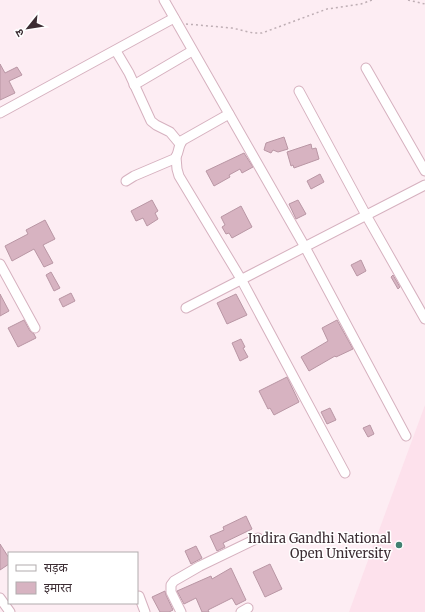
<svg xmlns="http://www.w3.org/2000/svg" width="425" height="612" font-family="Merriweather,'Noto Sans Devanagari',serif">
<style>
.built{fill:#fde1ec}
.building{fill:#d7b3c1;stroke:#b996a4}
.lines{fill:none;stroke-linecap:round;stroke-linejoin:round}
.minor-casing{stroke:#d6b1bf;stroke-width:11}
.path{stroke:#beaeb4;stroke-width:1.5;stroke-dasharray:2 3;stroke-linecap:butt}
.minor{stroke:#fff;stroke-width:9}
.poi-dot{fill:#408171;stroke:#fff;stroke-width:1.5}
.labels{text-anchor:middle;stroke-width:3;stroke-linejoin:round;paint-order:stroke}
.poi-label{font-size:13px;fill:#3c2d33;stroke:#fff;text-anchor:end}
</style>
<rect width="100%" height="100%" fill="#fdedf3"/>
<polygon class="built" points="425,405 425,612 349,612"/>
<g class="building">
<polygon points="0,64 5,73 17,67 22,75 9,81 15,93 0,100"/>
<polygon points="284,137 288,149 278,152 273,150 271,153 264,150 266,143"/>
<polygon points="311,144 312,149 316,148 319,159 294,168 293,165 291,166 287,152"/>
<polygon points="244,153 253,167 242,173 240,169 229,175 230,177 214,186 206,171"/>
<polygon points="320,174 324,182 311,189 307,181"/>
<polygon points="152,200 158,211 155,213 158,219 147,226 143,218 136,221 131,211"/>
<polygon points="298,200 306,214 296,219 289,204"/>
<polygon points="241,206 252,227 232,238 229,233 226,234 222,227 225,225 221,217"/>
<polygon points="45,220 55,239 43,245 53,263 44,267 34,249 12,261 5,246 28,234 26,230"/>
<polygon points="361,260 366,271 357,276 351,265"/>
<polygon points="51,272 60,288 54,291 46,275"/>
<polygon points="393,275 400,287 398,289 391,277"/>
<polygon points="71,293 75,301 63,307 59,299"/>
<polygon points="0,294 9,311 0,316"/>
<polygon points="236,294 247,315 227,324 217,303"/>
<polygon points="24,320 30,331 34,334 36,338 18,347 8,328"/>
<polygon points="337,320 353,349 336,357 335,356 309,371 301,357 328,341 322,328"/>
<polygon points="241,339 245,347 243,348 248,357 240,361 232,343"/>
<polygon points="287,377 299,402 274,415 270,408 268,409 259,391"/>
<polygon points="330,408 336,420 327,424 321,412"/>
<polygon points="370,425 374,434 368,437 363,428"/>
<polygon points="246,516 252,529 223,543 225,547 217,551 210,536 224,530 223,527"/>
<polygon points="0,544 9,558 9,564 0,570"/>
<polygon points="196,546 202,558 191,564 185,551"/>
<polygon points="270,564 282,589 265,597 253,572"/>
<polygon points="231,568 246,600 236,605 232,598 208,610 209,612 202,612 196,598 184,604 177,591 211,576 212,579"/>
<polygon points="165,591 166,595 173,610 169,612 160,612 152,597"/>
</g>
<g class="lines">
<defs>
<g id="minor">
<polyline points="164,0 305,247 406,436"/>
<polyline points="116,51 129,73 151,121 156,125 170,132 180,144"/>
<polyline points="366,68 425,171"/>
<polyline points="134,85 192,51"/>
<polyline points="299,91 366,215 425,319"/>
<polyline points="0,113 174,18"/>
<polyline points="176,157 177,169 179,176 241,279 345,473"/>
<path d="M 126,181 L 134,176 L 174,159 C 180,154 177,146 183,140 L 229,114"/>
<polyline points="0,264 35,328"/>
<polyline points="186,308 425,185"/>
<polyline points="139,596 145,612"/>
<polyline points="0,598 10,612"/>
<polyline points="181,612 171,592 171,585 174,581 200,566 258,538"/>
<polyline points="241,612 248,608"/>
</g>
</defs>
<use href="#minor" class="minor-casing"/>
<g class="path">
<polyline points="408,0 425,4"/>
<polyline points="186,24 232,28 253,33 262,33 327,9 361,4 372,0"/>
</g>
<use href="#minor" class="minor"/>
</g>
<circle class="poi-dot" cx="399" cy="545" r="4"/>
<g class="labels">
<g class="poi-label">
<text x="391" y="543">Indira Gandhi National<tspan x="391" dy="15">Open University</tspan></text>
</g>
</g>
<rect x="8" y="552" width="130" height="52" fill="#ffffff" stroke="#b1abad"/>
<rect x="16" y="565" width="20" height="6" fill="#ffffff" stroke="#b1abad"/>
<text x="44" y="572" font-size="12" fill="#3c2d33">सड़क</text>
<rect x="16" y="582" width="20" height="12" fill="#d7b3c1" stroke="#b1abad"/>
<text x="44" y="592" font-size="12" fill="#3c2d33">इमारत</text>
<g transform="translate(28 28) rotate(240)" stroke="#ffffff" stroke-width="3" paint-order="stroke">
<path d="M0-3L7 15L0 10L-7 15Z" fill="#3c2d33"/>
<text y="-6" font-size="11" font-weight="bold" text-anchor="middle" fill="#3c2d33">उ</text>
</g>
</svg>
